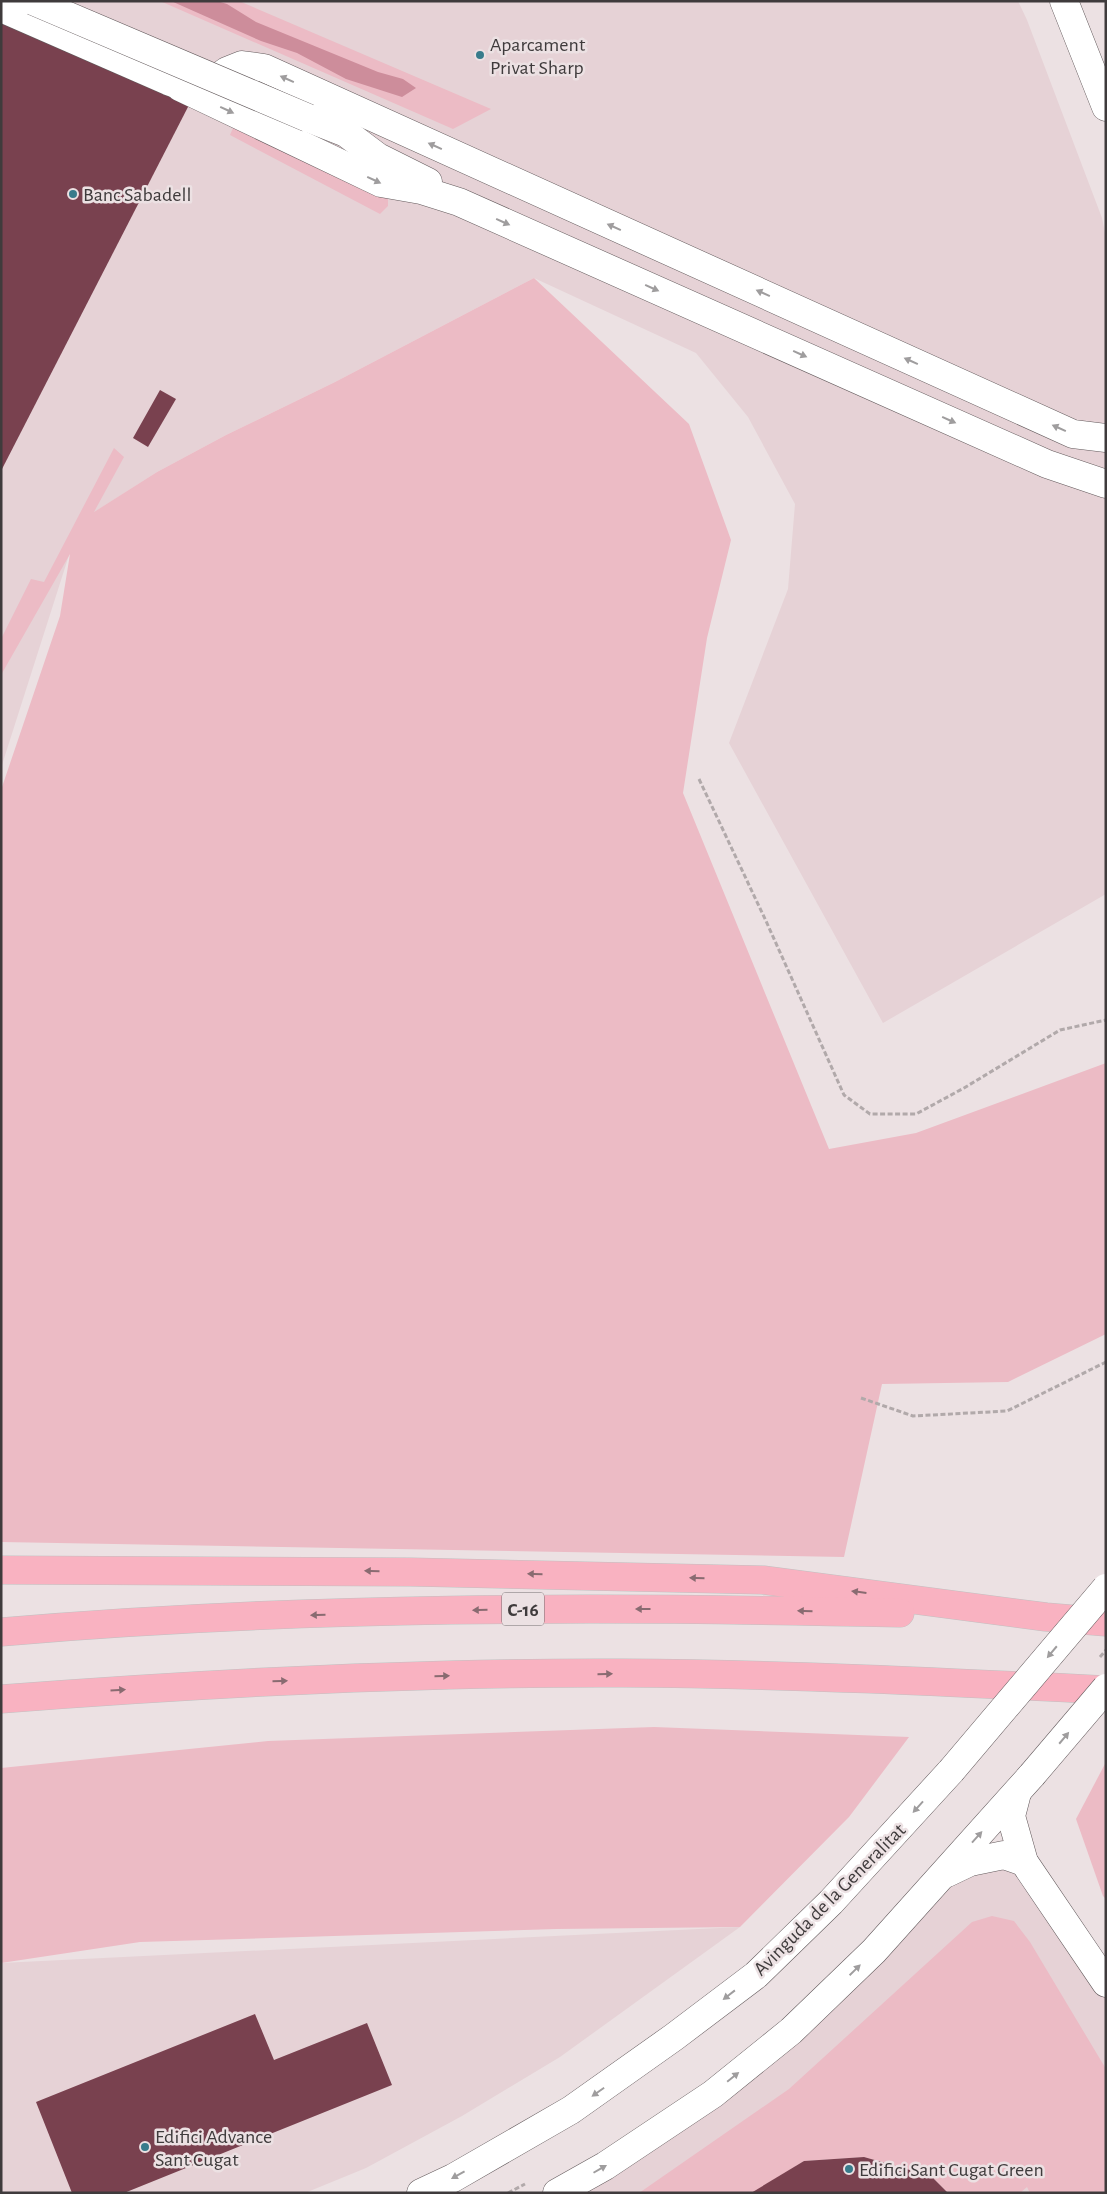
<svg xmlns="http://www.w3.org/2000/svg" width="1107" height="2194" font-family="'Alegreya Sans',sans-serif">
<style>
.built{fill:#e6d2d6}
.green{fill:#ecbbc5}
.forest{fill:#cd8d9b}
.building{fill:#79414f}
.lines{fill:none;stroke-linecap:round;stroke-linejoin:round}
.minor-casing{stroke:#635a5c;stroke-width:29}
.highway-casing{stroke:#c2c0c1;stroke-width:29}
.path{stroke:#b1a9aa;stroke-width:3;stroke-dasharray:5 2.5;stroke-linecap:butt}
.minor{stroke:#fff;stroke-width:28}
.highway{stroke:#f9b2c1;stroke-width:28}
.minor-bridge-casing{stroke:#635a5c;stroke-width:29;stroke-linecap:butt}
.path-bridge{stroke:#b1a9aa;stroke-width:3;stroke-dasharray:5 2.5;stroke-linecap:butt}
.minor-bridge{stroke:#fff;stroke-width:28}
.oneway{fill:#9f9d9e}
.oneway2{fill:#896b71}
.poi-dot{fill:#387b8b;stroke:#ece1e3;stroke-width:2}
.labels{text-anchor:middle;stroke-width:5;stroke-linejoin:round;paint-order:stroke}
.shield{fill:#ece1e3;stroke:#736d6e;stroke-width:1}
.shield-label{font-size:19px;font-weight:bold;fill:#3f3b3c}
.poi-label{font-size:20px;fill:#3f3b3c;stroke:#ece1e3;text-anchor:start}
.street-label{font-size:20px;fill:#3f3b3c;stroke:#ece1e3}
</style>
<rect width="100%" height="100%" fill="#ece1e3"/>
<g class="built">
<polygon points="1,1 1018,1 1027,20 1102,218 1106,238 1106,894 883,1023 729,743 788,589 795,504 748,417 696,353 534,278 335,382 226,435 157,472 93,513 70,552 1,768"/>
<polygon points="1004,1855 1106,1983 1106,2193 557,2193 713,2094 941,1876"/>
<polygon points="740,1927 560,2057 462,2116 366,2168 305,2193 1,2193 1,1963"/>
</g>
<g class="green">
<polygon points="160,1 239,1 491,109 453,129"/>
<polygon points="235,123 388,196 388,206 380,214 230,135"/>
<polygon points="534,278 689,424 731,540 707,638 683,793 829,1149 916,1133 1106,1063 1106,1334 1008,1382 882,1384 844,1557 1,1542 1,790 60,616 70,554 1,675 1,639 31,579 44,582 114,448 124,457 94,512 157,472 226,435 335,382"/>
<polygon points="654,1727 909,1737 849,1817 740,1927 556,1929 140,1942 1,1963 1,1768 268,1741"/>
<polygon points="1106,1762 1106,1899 1103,1896 1076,1819"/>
<polygon points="992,1916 1014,1921 1030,1942 1106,2069 1106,2193 1030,2193 1027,2187 1020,2193 948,2193 931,2176 864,2157 804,2161 753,2193 639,2193 789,2089 972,1922"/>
</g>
<polygon class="forest" points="171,1 217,1 227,4 256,22 378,72 403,79 416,88 402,97 346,79 297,53 261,41"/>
<g class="building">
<polygon points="1,19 189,105 1,471"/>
<polygon points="160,390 176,399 148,447 133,438"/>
<polygon points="255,2014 274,2060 367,2023 392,2085 124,2193 72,2193 36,2102"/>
<polygon points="864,2157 931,2176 948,2193 751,2193 804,2161"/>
</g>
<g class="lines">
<defs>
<g id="minor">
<polyline points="1064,1 1106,107"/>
<polyline points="1,8 168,81 190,89 206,86 227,71 242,65 264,68 1073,434 1106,438"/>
<polyline points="180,87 381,183 421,190 459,202 1047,464 1106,484"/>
<polyline points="308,118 346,133 378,157 428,182"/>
<polyline points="1017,1793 1011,1816 1024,1862 1106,1983"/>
<polyline points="947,1873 970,1862 1004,1855 1024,1862"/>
<polyline points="421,2193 453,2178 571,2110 674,2037 756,1975 831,1902 951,1771"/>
<polyline points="557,2193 605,2166 713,2094 791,2031 874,1951 1032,1775"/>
</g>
<g id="highway">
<polyline points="1,1570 411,1572 763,1580 1046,1617 1106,1622"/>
<path d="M 1,1632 C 300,1606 600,1606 900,1613"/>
<path d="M 1,1699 C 208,1683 415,1672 623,1673 C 784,1674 945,1682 1106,1690"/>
</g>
</defs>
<use href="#minor" class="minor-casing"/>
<use href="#highway" class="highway-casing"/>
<g class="path">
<polyline points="699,779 766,921 844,1095 870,1114 916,1114 964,1088 1060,1030 1106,1020"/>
<polyline points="861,1398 913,1416 1007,1411 1106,1362"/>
<polyline points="508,2193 525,2184"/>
</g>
<use href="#minor" class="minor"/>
<use href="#highway" class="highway"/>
<defs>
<g id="minor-bridge">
<polyline points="33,1 308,118"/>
<polyline points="951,1771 1106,1588"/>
<polyline points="1032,1775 1106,1688"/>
</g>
</defs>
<use href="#minor-bridge" class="minor-bridge-casing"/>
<polyline class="path-bridge" points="1100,1657 1106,1650"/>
<use href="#minor-bridge" class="minor-bridge"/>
</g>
<defs><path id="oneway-solid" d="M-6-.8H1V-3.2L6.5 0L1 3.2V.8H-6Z" transform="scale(1.25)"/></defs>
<g class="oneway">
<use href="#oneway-solid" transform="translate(287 79) rotate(-156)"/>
<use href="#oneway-solid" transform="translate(227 110) rotate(25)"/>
<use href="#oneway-solid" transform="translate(435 146) rotate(-156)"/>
<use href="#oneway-solid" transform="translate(374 180) rotate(25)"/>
<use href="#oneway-solid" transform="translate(503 222) rotate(24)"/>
<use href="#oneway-solid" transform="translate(614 227) rotate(-156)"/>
<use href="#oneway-solid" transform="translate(652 288) rotate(24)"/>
<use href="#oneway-solid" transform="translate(763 293) rotate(-156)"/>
<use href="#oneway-solid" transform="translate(800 354) rotate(24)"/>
<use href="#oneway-solid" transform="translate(911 361) rotate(-156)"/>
<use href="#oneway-solid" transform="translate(949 420) rotate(24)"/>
<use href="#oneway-solid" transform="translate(1059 428) rotate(-156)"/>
<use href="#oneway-solid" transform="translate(1052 1652) rotate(130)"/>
<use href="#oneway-solid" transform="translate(1064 1738) rotate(-50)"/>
<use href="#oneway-solid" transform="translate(918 1807) rotate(132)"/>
<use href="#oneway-solid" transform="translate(977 1837) rotate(-48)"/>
<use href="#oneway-solid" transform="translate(855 1970) rotate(-44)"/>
<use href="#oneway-solid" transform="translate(729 1995) rotate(142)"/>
<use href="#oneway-solid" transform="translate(733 2077) rotate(-39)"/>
<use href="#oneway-solid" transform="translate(598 2092) rotate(145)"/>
<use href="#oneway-solid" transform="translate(600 2169) rotate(-30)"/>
<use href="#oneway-solid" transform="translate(458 2175) rotate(151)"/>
</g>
<g class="oneway2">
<use href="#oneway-solid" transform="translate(372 1571) rotate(-179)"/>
<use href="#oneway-solid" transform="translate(535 1574) rotate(-179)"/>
<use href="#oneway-solid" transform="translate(697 1578) rotate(-178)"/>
<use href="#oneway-solid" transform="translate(859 1592) rotate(-173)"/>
<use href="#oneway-solid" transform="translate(643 1609) rotate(-180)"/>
<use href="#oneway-solid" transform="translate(480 1610) rotate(179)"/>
<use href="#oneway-solid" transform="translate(805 1611) rotate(-179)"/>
<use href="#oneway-solid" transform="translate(318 1615) rotate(178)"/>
<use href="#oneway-solid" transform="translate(605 1674) rotate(-1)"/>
<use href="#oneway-solid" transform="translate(442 1676) rotate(-1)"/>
<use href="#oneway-solid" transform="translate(280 1681) rotate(-2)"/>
<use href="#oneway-solid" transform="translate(118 1690) rotate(-4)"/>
</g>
<g class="poi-dot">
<circle cx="480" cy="55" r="5"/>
<circle cx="73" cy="194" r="5"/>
<circle cx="145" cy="2147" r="5"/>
<circle cx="849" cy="2169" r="5"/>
</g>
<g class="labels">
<rect class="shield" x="502" y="1592.5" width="42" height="33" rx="4"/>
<g class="shield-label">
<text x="523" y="1616">C-16</text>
</g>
<g class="poi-label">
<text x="490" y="51">Aparcament<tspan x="490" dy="23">Privat Sharp</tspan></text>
<text x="83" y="201">Banc Sabadell</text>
<text x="155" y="2143">Edifici Advance<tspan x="155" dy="23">Sant Cugat</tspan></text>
<text x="859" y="2176">Edifici Sant Cugat Green</text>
</g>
<g class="street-label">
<text transform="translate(829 1899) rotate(-45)" y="7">Avinguda de la Generalitat</text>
</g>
</g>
<rect width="1107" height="2194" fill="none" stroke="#3f3b3c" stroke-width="5"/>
</svg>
